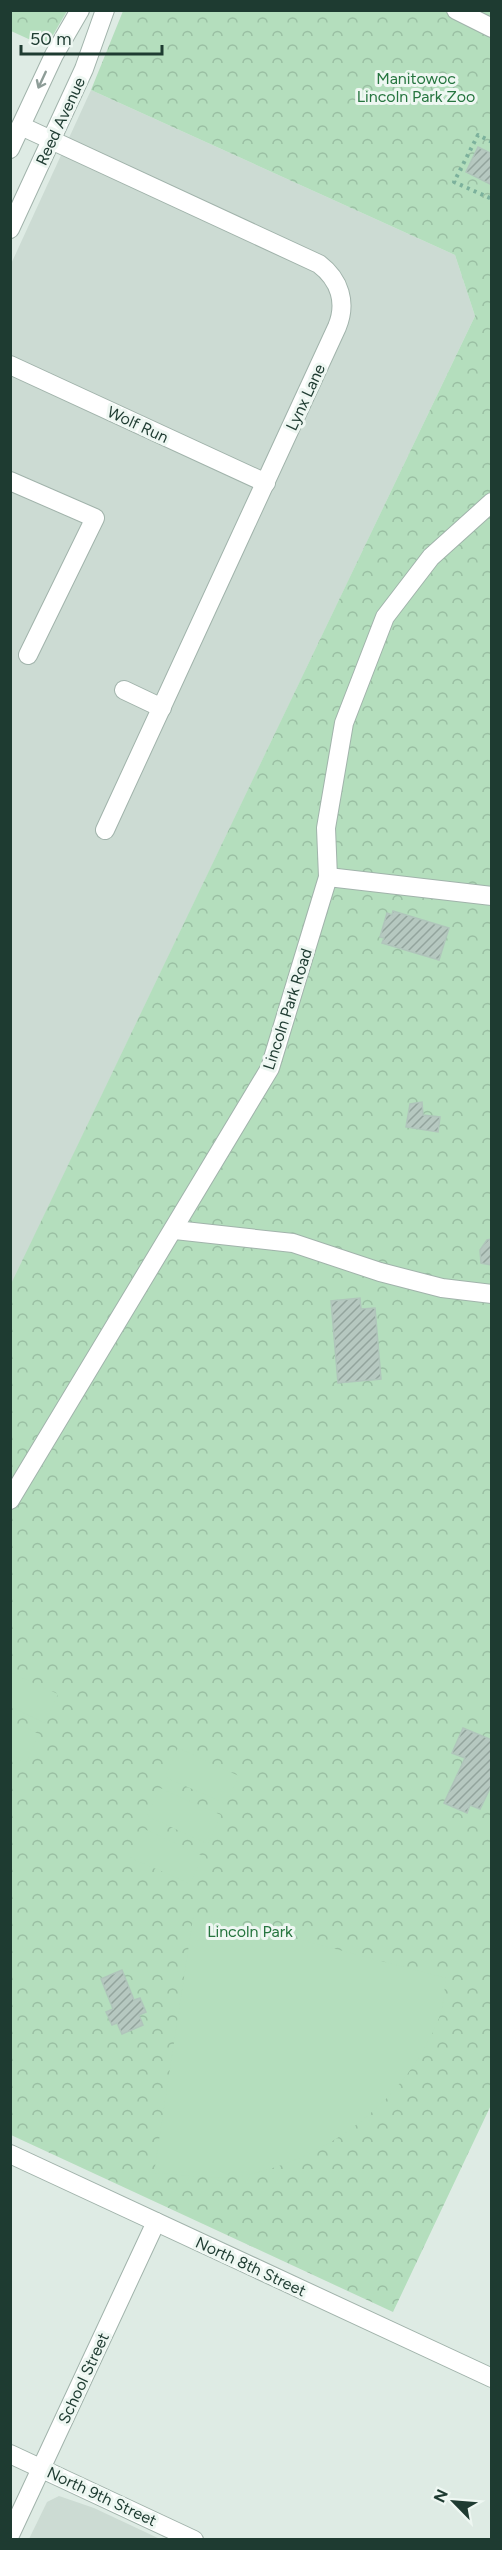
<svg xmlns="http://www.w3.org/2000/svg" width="502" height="2550" font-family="Figtree,sans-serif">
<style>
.built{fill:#ccdbd3}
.park{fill:url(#park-crowns)}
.pitch{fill:#b4debd}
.building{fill:url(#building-hatch);stroke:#b0c5bb;stroke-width:1.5}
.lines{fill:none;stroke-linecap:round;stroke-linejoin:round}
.minor-casing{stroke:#a1b3ab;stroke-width:20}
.path{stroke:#7cb19c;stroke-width:4;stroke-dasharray:3 4.5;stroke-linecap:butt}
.minor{stroke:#fff;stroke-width:18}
.oneway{stroke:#8e9d98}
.labels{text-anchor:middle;stroke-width:6;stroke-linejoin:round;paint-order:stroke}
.park-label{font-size:16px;fill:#26753f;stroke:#eef7f2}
.street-label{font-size:16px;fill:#1e3b31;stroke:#eef7f2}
</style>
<defs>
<pattern id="park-crowns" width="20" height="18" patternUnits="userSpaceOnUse" patternTransform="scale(1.5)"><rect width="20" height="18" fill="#b4debd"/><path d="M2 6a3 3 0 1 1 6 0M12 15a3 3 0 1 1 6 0" fill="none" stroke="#9abfa3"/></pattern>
<pattern id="building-hatch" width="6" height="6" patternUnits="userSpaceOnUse" patternTransform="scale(1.5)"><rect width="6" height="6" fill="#b6c8c0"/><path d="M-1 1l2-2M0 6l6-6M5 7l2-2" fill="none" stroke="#93a49d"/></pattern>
</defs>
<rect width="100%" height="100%" fill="#deebe4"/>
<g class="built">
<polygon points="91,90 455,255 475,316 11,1285 11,264"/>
<polygon points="59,2496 94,2508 160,2539 29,2539 47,2502"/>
</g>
<g class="park">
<polygon points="11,10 67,10 67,11 46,47 11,31"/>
<polygon points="123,11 491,11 492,2103 393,2312 11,2135 10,1286 475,316 455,255 91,90"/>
</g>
<g class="pitch">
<polygon points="11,1673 58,1694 45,1723 11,1707"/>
<polygon points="11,1721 39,1734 26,1763 11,1755"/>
<polygon points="178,1748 239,1776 226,1804 165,1777"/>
<polygon points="160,1788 221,1815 208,1844 147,1816"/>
<polygon points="142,1828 203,1856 190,1884 129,1857"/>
<path d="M 194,1912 L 446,1978 C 444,1991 444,2006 439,2018 C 406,2101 327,2160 241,2176 C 216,2180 180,2174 154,2173 Z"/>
</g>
<g class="building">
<polygon points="478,147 492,154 492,185 466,172"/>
<polygon points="393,911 449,928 439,960 382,943 384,938 380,937 387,913 392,915"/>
<polygon points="422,1102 423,1115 440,1117 438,1132 406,1127 410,1104"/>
<polygon points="492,1239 492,1265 481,1263 480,1250 487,1240"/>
<polygon points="360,1298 361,1309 375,1308 381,1379 338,1383 331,1301"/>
<polygon points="463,1728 492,1740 492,1784 480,1809 470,1805 467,1813 444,1803 465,1758 452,1753"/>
<polygon points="122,1970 134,2000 140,1998 146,2012 139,2015 143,2025 122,2034 117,2023 112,2025 106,2012 113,2009 101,1979"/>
</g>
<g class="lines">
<defs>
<g id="minor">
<polyline points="456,10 492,28"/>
<path d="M 21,126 L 319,264 C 340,280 347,303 337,327 L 105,830"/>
<polyline points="10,149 54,55 80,10"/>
<polyline points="10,229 84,69 105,10"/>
<polyline points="10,365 266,483"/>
<polyline points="10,481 95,518 28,655"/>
<polyline points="124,690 162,708"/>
<polyline points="328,877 492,896"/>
<polyline points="175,1230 293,1243 380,1272 442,1288 492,1294"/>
<polyline points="10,1500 270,1068 328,877 326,828 344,723 385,617 431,557 492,502"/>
<polyline points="10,2154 492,2378"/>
<polyline points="10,2454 194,2540"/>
<polyline points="10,2535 156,2222"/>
</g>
</defs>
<use href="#minor" class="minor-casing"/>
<polyline class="path" points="492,142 478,135 454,182 492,199"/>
<use href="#minor" class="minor"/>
</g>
<defs><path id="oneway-shaft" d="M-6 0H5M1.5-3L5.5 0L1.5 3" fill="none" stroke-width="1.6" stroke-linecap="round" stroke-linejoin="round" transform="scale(1.5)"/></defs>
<use class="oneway" href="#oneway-shaft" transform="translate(42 80) rotate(115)"/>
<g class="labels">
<g class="park-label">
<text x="416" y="84">Manitowoc<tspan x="416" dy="18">Lincoln Park Zoo</tspan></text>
<text x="250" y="1937">Lincoln Park</text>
</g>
<g class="street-label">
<text transform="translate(60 121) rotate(-65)" y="6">Reed Avenue</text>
<text transform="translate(305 397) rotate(-65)" y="6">Lynx Lane</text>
<text transform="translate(138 424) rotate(25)" y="6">Wolf Run</text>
<text transform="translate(287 1009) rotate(-72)" y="6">Lincoln Park Road</text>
<text transform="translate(251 2266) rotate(25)" y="6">North 8th Street</text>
<text transform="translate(83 2378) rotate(-65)" y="6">School Street</text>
<text transform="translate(102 2496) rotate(25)" y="6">North 9th Street</text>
</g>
</g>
<rect width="502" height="2550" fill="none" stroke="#1e3b31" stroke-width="24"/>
<g transform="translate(454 2502) rotate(295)" stroke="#eef7f2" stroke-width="4.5" paint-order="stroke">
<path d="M0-4.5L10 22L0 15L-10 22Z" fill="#1e3b31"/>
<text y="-9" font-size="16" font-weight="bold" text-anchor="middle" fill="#1e3b31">N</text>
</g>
<path d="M21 45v9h141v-9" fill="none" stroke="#1e3b31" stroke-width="3"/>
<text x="30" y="45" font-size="18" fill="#1e3b31" stroke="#eef7f2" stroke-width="4.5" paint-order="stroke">50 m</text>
</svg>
